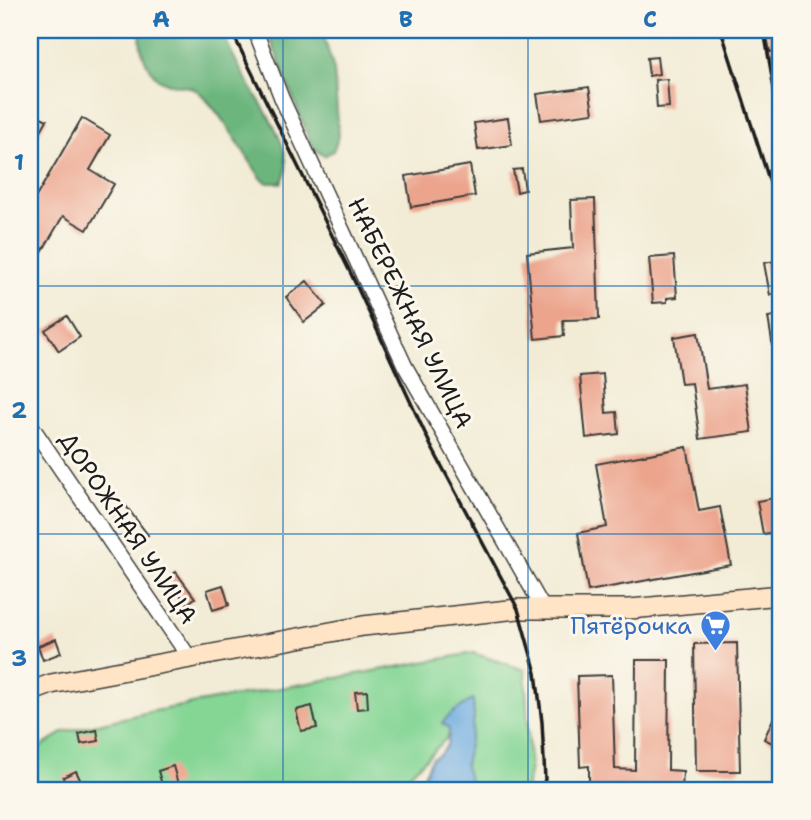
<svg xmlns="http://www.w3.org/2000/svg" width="811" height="820" font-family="'Shantell Sans',sans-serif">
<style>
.green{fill:#85d595;stroke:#507858;stroke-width:2}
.forest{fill:#6cb67e;stroke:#44694d;stroke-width:2}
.water{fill:#6eace0;stroke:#45647e;stroke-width:2}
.building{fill:#eca48d}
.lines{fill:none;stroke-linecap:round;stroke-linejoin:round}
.street-casing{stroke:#3c3b38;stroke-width:17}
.secondary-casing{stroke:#3c3b38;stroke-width:22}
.street{stroke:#fff;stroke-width:14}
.secondary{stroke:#ffe4c6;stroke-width:19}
.rail{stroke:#1c1c1c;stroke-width:3.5}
.grid{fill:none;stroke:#1f6fb2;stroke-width:2;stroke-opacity:0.55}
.labels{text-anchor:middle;stroke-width:6;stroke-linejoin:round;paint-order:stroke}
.street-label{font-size:24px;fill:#1c1c1c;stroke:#fbf7ec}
.shop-label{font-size:24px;fill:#366cbe;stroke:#fbf7ec;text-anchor:end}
.neatline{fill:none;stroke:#1f6fb2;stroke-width:2.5}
.grid-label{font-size:23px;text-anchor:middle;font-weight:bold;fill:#1f6fb2}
</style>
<rect width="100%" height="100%" fill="#fbf7ec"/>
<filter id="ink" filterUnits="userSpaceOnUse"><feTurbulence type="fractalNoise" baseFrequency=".0143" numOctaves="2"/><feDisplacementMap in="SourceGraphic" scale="14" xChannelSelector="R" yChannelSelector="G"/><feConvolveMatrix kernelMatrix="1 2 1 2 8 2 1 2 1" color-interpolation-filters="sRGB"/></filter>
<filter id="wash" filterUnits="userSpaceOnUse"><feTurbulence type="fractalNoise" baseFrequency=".00686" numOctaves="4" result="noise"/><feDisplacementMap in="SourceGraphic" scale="28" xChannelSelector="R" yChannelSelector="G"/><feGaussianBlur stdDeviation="1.57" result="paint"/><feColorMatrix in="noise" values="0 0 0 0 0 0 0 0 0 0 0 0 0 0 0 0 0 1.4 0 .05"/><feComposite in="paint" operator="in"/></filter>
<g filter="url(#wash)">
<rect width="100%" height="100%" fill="#f2ecd6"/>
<polygon class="green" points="473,653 525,670 530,767 526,790 457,790 470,715 394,790 30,790 30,754 64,732 149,712"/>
<g class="forest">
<path d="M 142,30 L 221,30 C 228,45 235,60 243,74 C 257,100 301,155 281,183 L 268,183 L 261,178 C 242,150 225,119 202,95 C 192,84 180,87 167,83 C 149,78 136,46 142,30 Z"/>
<polygon points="267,30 322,30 334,70 339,136 333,151 324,156 312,147"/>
</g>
<path class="water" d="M 473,699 L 474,718 L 465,766 L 472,789 L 417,790 L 432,758 C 447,752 449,743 449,728 L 442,723 C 452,711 460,708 473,699 Z"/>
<g id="blocks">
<g class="building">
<polygon points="766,30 775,30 779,50 770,52"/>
<polygon points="657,57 659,74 649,76 647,58"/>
<polygon points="667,79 669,107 657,108 655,80"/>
<polygon points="589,87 593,113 541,120 537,94"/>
<polygon points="37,115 47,120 30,150 30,127"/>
<polygon points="82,118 110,135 90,170 114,184 87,230 63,216 30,272 30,207"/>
<polygon points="508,118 512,145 478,150 474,123"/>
<polygon points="470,165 475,196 411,207 406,176"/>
<polygon points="522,169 525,190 517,192 513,170"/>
<polygon points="595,199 599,319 563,320 564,336 535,339 527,253 573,248 571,200"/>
<polygon points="674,256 677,297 667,298 667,302 653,303 649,258"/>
<polygon points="781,260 781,292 770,295 764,263"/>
<polygon points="307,281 326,305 304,322 286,297"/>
<polygon points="781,315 781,366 776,366 768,317"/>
<polygon points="67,316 80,337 59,351 45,330"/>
<polygon points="698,333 707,389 745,384 752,432 700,439 692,383 681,384 674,337"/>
<polygon points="603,374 606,413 617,412 619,434 586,438 580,376"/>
<polygon points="687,447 699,511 720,507 731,565 588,591 578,533 607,527 596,464"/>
<polygon points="781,497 781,531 763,534 757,501"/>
<polygon points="126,506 148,535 139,542 117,513"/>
<polygon points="176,572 195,598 187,604 168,578"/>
<polygon points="223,585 229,605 213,610 207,590"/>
<polygon points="56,639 61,653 43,660 38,646"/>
<polygon points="737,643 740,771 696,771 694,644"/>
<polygon points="636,660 669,660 668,770 683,771 682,790 589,790 589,766 580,767 577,676 612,675 615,769 635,770"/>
<polygon points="367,691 368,708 357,709 355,692"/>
<polygon points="312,706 317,728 301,731 296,710"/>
<polygon points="773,719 781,723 781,747 764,739"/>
<polygon points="97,730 99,741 81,744 79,734"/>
<polygon points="173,766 178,784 163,788 158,771"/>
<polygon points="76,771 85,790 65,790 63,777"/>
</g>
</g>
</g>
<g filter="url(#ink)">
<use href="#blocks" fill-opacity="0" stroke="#3c3b38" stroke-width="2"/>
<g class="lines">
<defs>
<g id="street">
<polyline points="255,30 282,99 405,366 543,608"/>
<polyline points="30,424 189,657"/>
</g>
<polyline id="secondary" points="30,692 51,684 363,626 518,609 630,609 781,595"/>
</defs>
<use href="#street" class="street-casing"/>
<use href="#secondary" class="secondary-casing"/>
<use href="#street" class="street"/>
<use href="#secondary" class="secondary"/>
<g class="rail">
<polyline points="231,30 352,276 431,446 518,609 536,673 542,722 545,779 542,790"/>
<polyline points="721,30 781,217"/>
<polyline points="764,30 781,130"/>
<polyline points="777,30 781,54"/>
</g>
</g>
</g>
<path class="grid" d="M 283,30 L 283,790M 528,30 L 528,790M 30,286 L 781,286M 30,534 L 781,534"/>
<defs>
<symbol id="supermarket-pin" viewBox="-11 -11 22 30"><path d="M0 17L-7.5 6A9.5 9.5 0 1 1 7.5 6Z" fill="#3f7fe0" stroke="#fbf7ec"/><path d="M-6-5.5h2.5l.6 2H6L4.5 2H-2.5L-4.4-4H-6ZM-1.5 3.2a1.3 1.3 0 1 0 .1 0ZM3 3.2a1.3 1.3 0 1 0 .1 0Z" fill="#fff"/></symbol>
</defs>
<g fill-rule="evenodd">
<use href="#supermarket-pin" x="698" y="608" width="35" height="47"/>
</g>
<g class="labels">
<g class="street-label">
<text transform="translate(410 313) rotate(64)" y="8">НАБЕРЕЖНАЯ УЛИЦА</text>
<text transform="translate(128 528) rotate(56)" y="8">ДОРОЖНАЯ УЛИЦА</text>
</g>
<g class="shop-label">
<text x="692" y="634">Пятёрочка</text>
</g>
</g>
<rect width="811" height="820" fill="none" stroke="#fbf7ec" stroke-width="77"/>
<rect x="38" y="38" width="734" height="744" class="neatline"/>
<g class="grid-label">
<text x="161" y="27">A</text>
<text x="406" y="27">B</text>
<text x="650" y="27">C</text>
<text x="19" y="170">1</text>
<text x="19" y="418">2</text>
<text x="19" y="666">3</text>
</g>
</svg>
